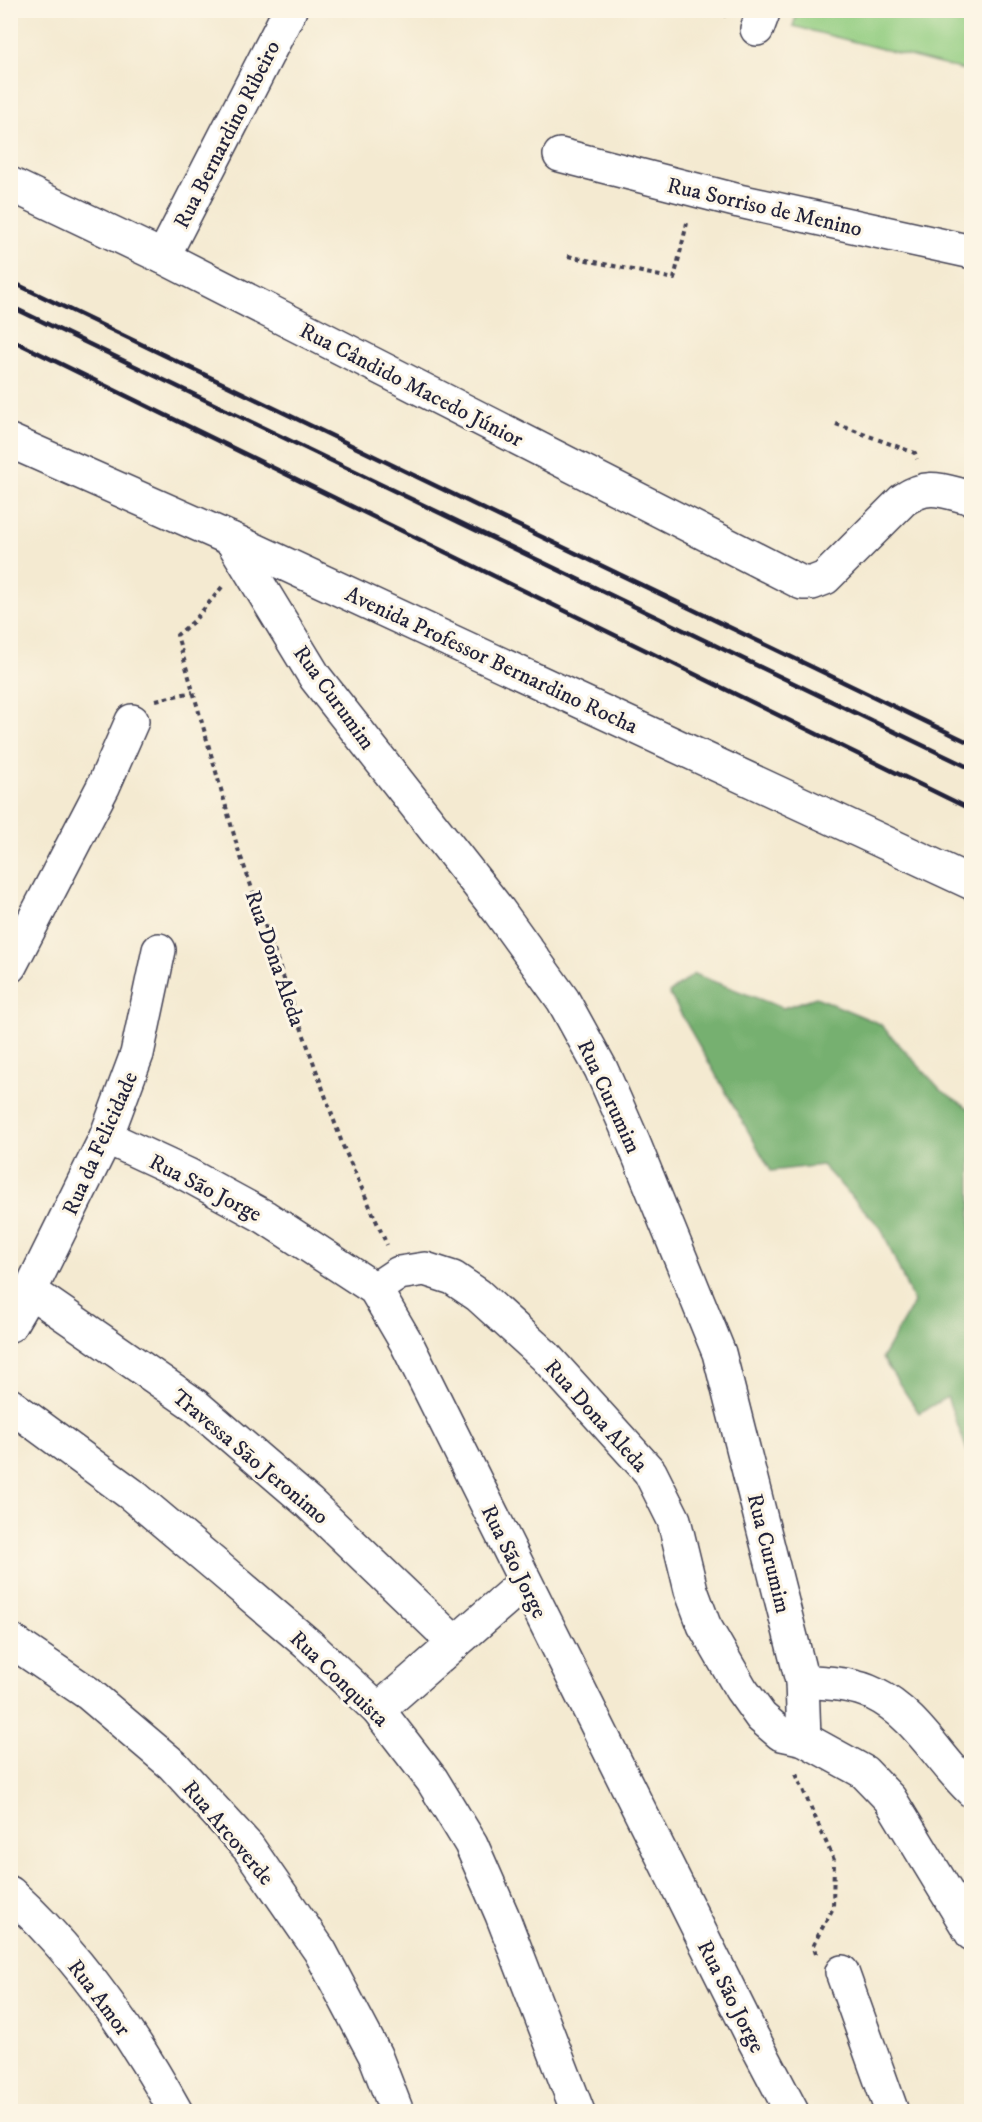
<svg xmlns="http://www.w3.org/2000/svg" width="982" height="2122" font-family="'IM FELL DW Pica',serif">
<style>
.green{fill:#93cd81;stroke:#5a785e;stroke-width:1.5}
.forest{fill:#76b06f;stroke:#4c6955;stroke-width:1.5}
.lines{fill:none;stroke-linecap:round;stroke-linejoin:round}
.minor-casing{stroke:#424052;stroke-width:36}
.secondary-casing{stroke:#424052;stroke-width:36}
.path{stroke:#424052;stroke-width:4;stroke-dasharray:4.5 4.5;stroke-linecap:butt}
.minor{stroke:#fff;stroke-width:33}
.secondary{stroke:#fff;stroke-width:33}
.rail{stroke:#22223b;stroke-width:4.5}
.labels{text-anchor:middle;stroke-width:6;stroke-linejoin:round;paint-order:stroke}
.street-label{font-size:22px;fill:#22223b;stroke:#fcf5e5}
</style>
<rect width="100%" height="100%" fill="#fcf5e5"/>
<filter id="ink" filterUnits="userSpaceOnUse"><feTurbulence type="fractalNoise" baseFrequency=".0167" numOctaves="2"/><feDisplacementMap in="SourceGraphic" scale="12" xChannelSelector="R" yChannelSelector="G"/><feConvolveMatrix kernelMatrix="1 2 1 2 8 2 1 2 1" color-interpolation-filters="sRGB"/></filter>
<filter id="wash" filterUnits="userSpaceOnUse"><feTurbulence type="fractalNoise" baseFrequency=".008" numOctaves="4" result="noise"/><feDisplacementMap in="SourceGraphic" scale="24" xChannelSelector="R" yChannelSelector="G"/><feGaussianBlur stdDeviation="1.35" result="paint"/><feColorMatrix in="noise" values="0 0 0 0 0 0 0 0 0 0 0 0 0 0 0 0 0 1.4 0 .05"/><feComposite in="paint" operator="in"/></filter>
<g filter="url(#wash)">
<rect width="100%" height="100%" fill="#f4ead1"/>
<polygon class="green" points="798,10 971,11 971,72 793,26"/>
<polygon class="forest" points="694,974 783,1008 816,997 880,1024 941,1090 971,1110 971,1461 947,1397 919,1413 882,1358 914,1303 881,1228 822,1165 771,1171 669,993"/>
</g>
<g filter="url(#ink)">
<g class="lines">
<defs>
<g id="minor">
<polyline points="757,29 764,10"/>
<polyline points="560,155 739,201 972,252"/>
<path d="M 10,184 L 163,257 L 802,583 L 812,583 L 825,578 L 903,500 C 930,482 942,491 972,498"/>
<polyline points="163,257 290,10"/>
<polyline points="231,539 315,677 499,911 563,1000 601,1069 634,1144 719,1353 802,1681 804,1739"/>
<polyline points="10,966 103,787 132,721"/>
<polyline points="106,1137 188,1175 265,1217 375,1289 406,1342 753,2038 792,2112"/>
<polyline points="375,1289 399,1273 425,1269 453,1278 478,1295 545,1356 650,1472 674,1520 691,1590 704,1625 741,1689 761,1717 781,1734 804,1739 864,1772 890,1799 972,1934"/>
<polyline points="30,1291 195,1405 309,1503 455,1643"/>
<polyline points="10,1325 30,1291 106,1137 137,1054 159,950"/>
<polyline points="10,1405 131,1494 219,1568 309,1645 378,1710 432,1780 471,1844 502,1915 578,2112"/>
<polyline points="10,1640 88,1693 173,1765 248,1847 320,1951 375,2055 397,2112"/>
<path d="M 802,1681 C 826,1683 852,1683 874,1694 C 916,1714 939,1760 972,1791"/>
<polyline points="378,1710 525,1582"/>
<path d="M 10,1893 C 78,1955 132,2032 176,2112"/>
<polyline points="842,1972 892,2112"/>
</g>
<polyline id="secondary" points="10,441 231,539 972,883"/>
</defs>
<use href="#minor" class="minor-casing"/>
<use href="#secondary" class="secondary-casing"/>
<g class="path">
<polyline points="714,10 726,16"/>
<polyline points="568,256 674,279 687,223"/>
<polyline points="836,424 915,453 917,459"/>
<polyline points="222,587 194,621 177,635 238,849 343,1146 387,1245"/>
<polyline points="156,700 193,692"/>
<polyline points="796,1774 834,1860 833,1908 813,1945 816,1954"/>
</g>
<use href="#minor" class="minor"/>
<use href="#secondary" class="secondary"/>
<g class="rail">
<polyline points="10,281 972,744"/>
<polyline points="10,306 972,769"/>
<polyline points="10,339 972,810"/>
</g>
</g>
</g>
<g class="labels">
<g class="street-label">
<text transform="translate(226 134) rotate(-63)" y="8">Rua Bernardino Ribeiro</text>
<text transform="translate(765 206) rotate(13)" y="8">Rua Sorriso de Menino</text>
<text transform="translate(412 384) rotate(27)" y="8">Rua Cândido Macedo Júnior</text>
<text transform="translate(492 659) rotate(25)" y="8">Avenida Professor Bernardino Rocha</text>
<text transform="translate(335 697) rotate(54)" y="8">Rua Curumim</text>
<text transform="translate(276 958) rotate(71)" y="8">Rua Dona Aleda</text>
<text transform="translate(610 1096) rotate(65)" y="8">Rua Curumim</text>
<text transform="translate(99 1143) rotate(-66)" y="8">Rua da Felicidade</text>
<text transform="translate(206 1187) rotate(27)" y="8">Rua São Jorge</text>
<text transform="translate(597 1415) rotate(48)" y="8">Rua Dona Aleda</text>
<text transform="translate(251 1456) rotate(40)" y="8">Travessa Sāo Jeronimo</text>
<text transform="translate(770 1553) rotate(76)" y="8">Rua Curumim</text>
<text transform="translate(515 1561) rotate(64)" y="8">Rua São Jorge</text>
<text transform="translate(340 1678) rotate(44)" y="8">Rua Conquista</text>
<text transform="translate(229 1832) rotate(50)" y="8">Rua Arcoverde</text>
<text transform="translate(732 1996) rotate(63)" y="8">Rua São Jorge</text>
<text transform="translate(100 1997) rotate(53)" y="8">Rua Amor</text>
</g>
</g>
<rect width="982" height="2122" fill="none" stroke="#fcf5e5" stroke-width="36"/>
</svg>
